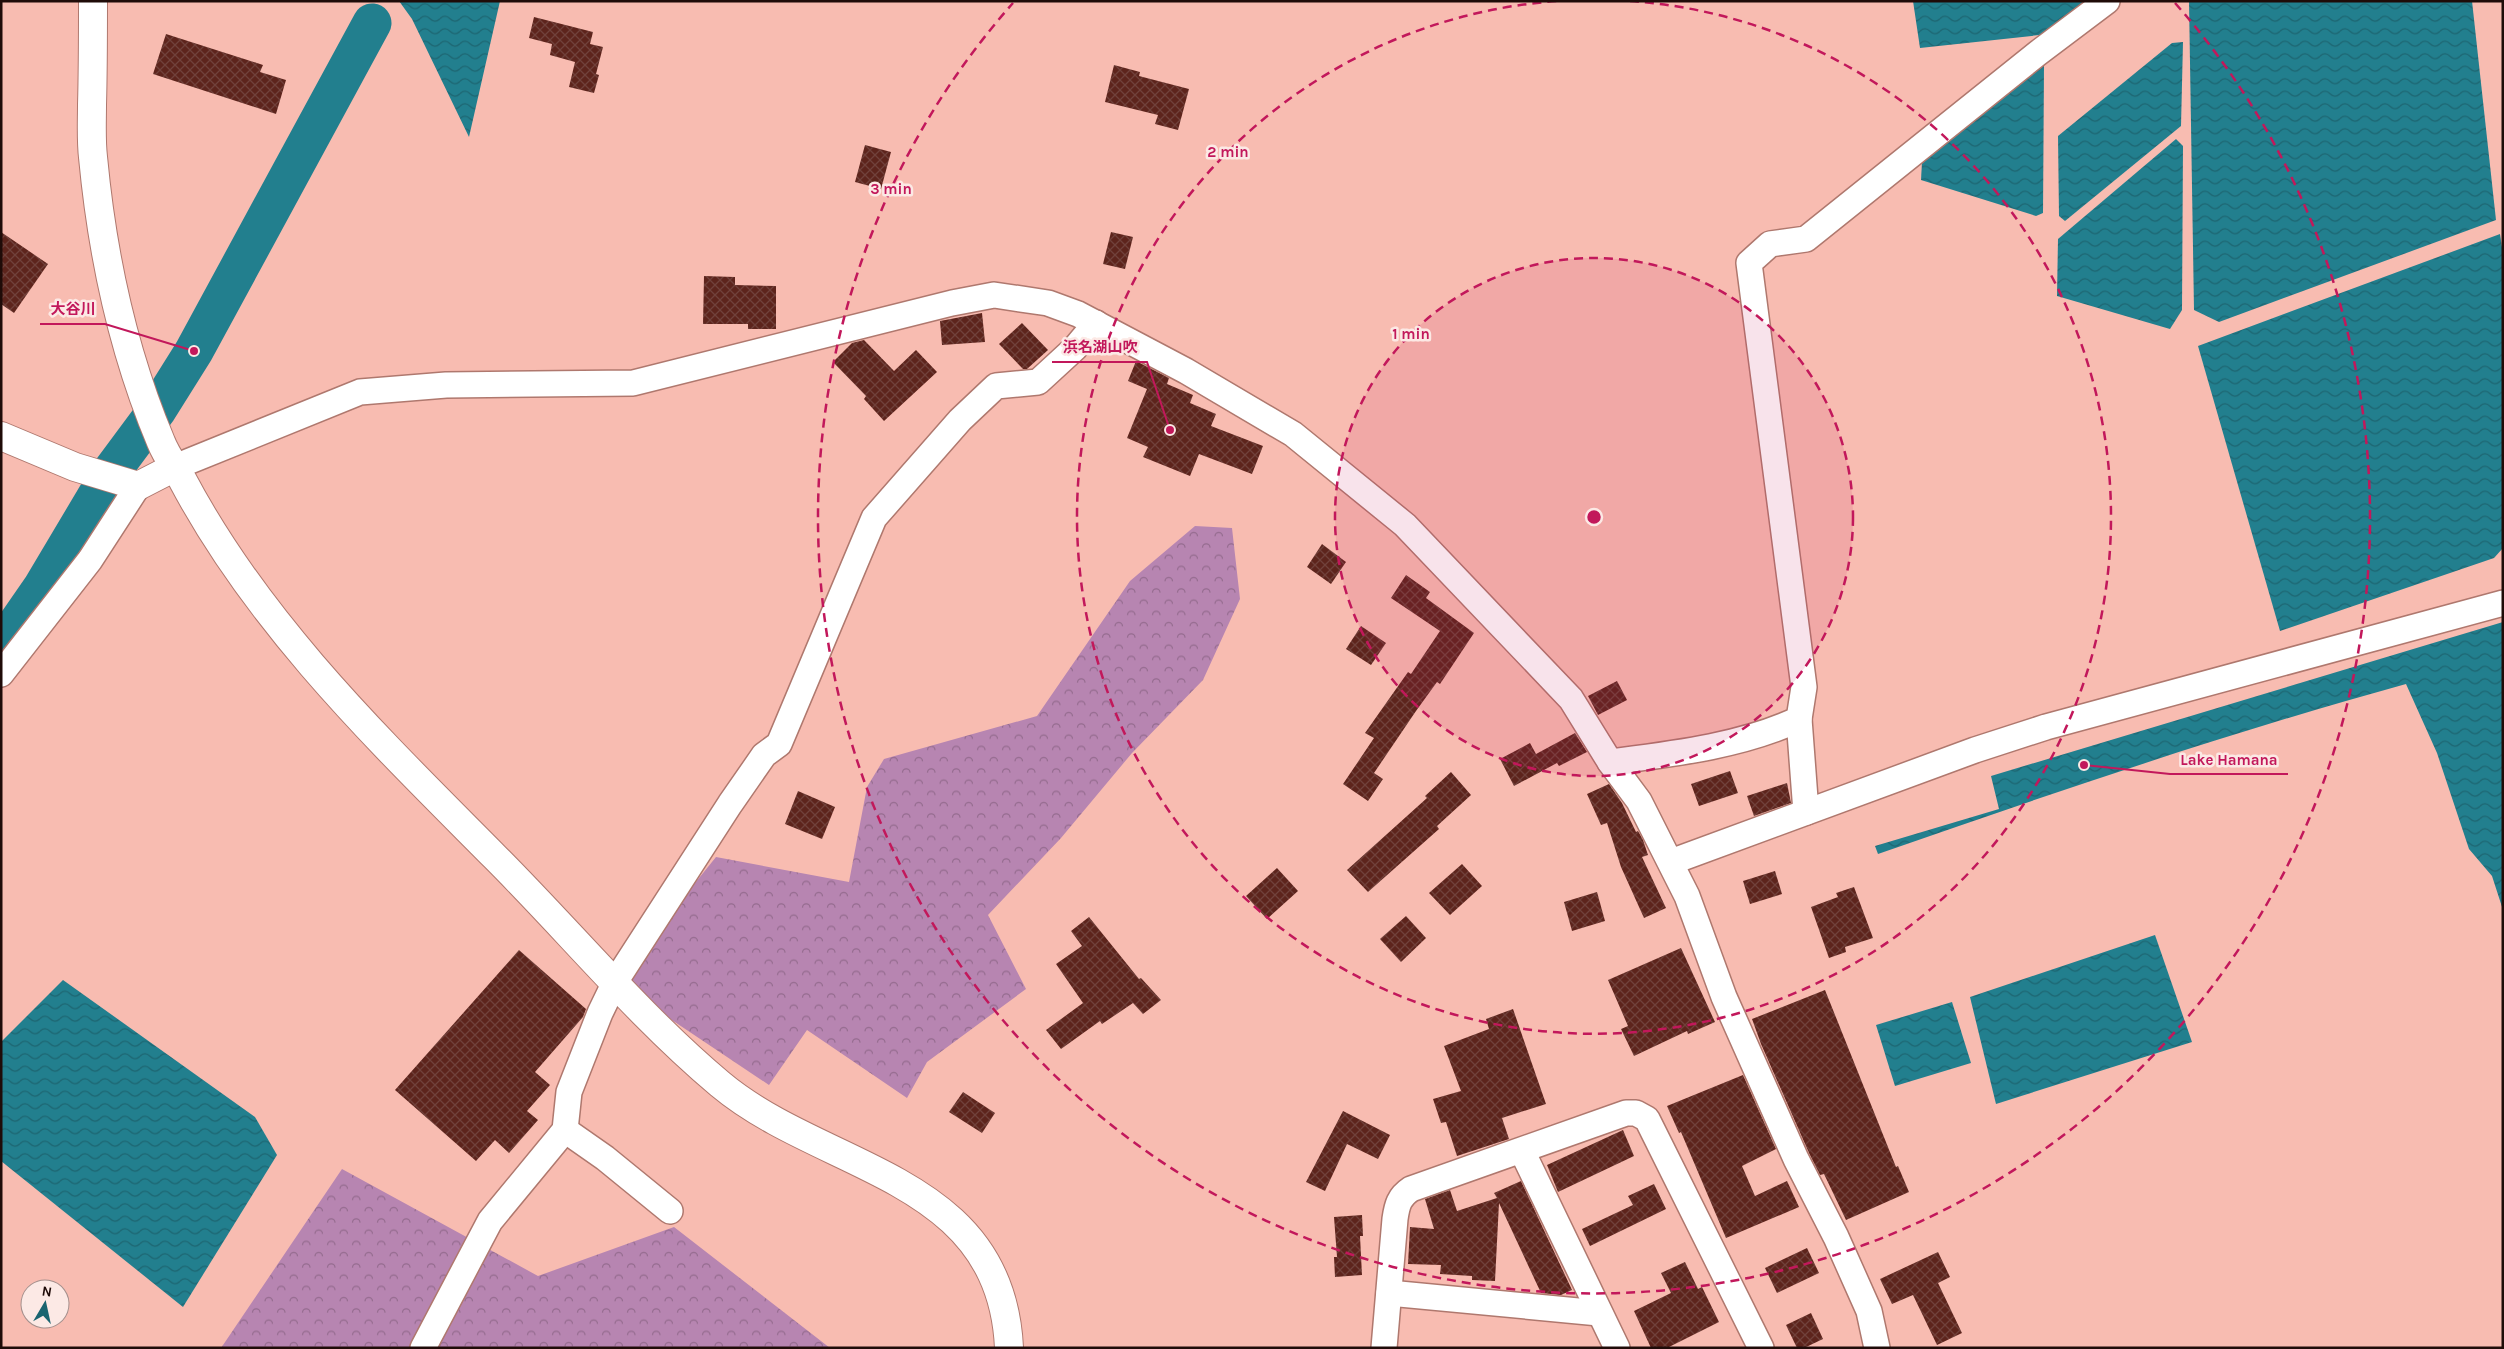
<svg xmlns="http://www.w3.org/2000/svg" width="2504" height="1349" font-family="Karla,'Noto Sans JP',sans-serif">
<style>
.forest{fill:url(#forest-crowns)}
.water{fill:url(#water-waves)}
.lines{fill:none;stroke-linecap:round;stroke-linejoin:round}
.river{stroke:#227f8e;stroke-width:39}
.building{fill:url(#building-cross-hatch)}
.minor-casing{stroke:#af786e;stroke-width:28}
.tertiary-casing{stroke:#af786e;stroke-width:30}
.minor{stroke:#fff;stroke-width:25}
.tertiary{stroke:#fff;stroke-width:28}
.ring{fill:none;stroke:#c2185b;stroke-width:2.5;stroke-dasharray:9 6}
.centre{fill:#c2185b;stroke:#fce9e5;stroke-width:2.5}
.ring-label{font-size:15px;text-anchor:middle;font-weight:bold;fill:#c2185b;stroke:#fce9e5;stroke-width:5;stroke-linejoin:round;paint-order:stroke}
.leader{fill:none;stroke:#c2185b;stroke-width:2}
.callout-dot{fill:#c2185b;stroke:#fce9e5;stroke-width:2}
.callout-label{font-size:15px;text-anchor:middle;font-weight:bold;fill:#c2185b;stroke:#fce9e5;stroke-width:5;stroke-linejoin:round;paint-order:stroke}
</style>
<defs>
<pattern id="forest-crowns" width="20" height="18" patternUnits="userSpaceOnUse" patternTransform="scale(1.25)"><rect width="20" height="18" fill="#b785b1"/><path d="M2 6a3 3 0 1 1 6 0M12 15a3 3 0 1 1 6 0" fill="none" stroke="#946b8e"/></pattern>
<pattern id="water-waves" width="16" height="10" patternUnits="userSpaceOnUse" patternTransform="scale(1.25)"><rect width="16" height="10" fill="#227f8e"/><path d="M0 5q4-4 8 0t8 0" fill="none" stroke="#1d6672"/></pattern>
<pattern id="building-cross-hatch" width="8" height="8" patternUnits="userSpaceOnUse" patternTransform="scale(1.25)"><rect width="8" height="8" fill="#5d241c"/><path d="M0 0l8 8M0 8l8-8" fill="none" stroke="#70413b"/></pattern>
</defs>
<rect width="100%" height="100%" fill="#f8bcb1"/>
<g class="forest">
<polygon points="1195,526 1232,528 1240,599 1203,680 1132,753 1061,838 988,915 1026,989 927,1062 907,1098 807,1030 769,1085 615,982 716,857 849,882 867,787 884,759 1037,716 1130,581"/>
<polygon points="342,1169 538,1276 674,1227 830,1348 221,1348"/>
</g>
<g class="water">
<polygon points="399,1 500,1 469,137 412,19"/>
<polygon points="1913,1 2087,1 2049,34 1920,48"/>
<polygon points="2189,1 2472,1 2496,220 2219,322 2194,310"/>
<polygon points="2183,42 2181,126 2065,221 2059,216 2058,136 2172,43"/>
<polygon points="2039,64 2044,66 2043,213 2036,216 1921,180 1922,162"/>
<polygon points="2176,139 2183,146 2182,310 2170,329 2057,296 2058,239"/>
<polygon points="2500,234 2503,254 2503,548 2494,558 2280,631 2198,346"/>
<path d="M 2503,622 L 2503,910 L 2492,876 L 2469,849 L 2437,753 L 2406,684 C 2228,733 2053,793 1878,854 L 1875,846 L 1999,809 L 1991,776 Z"/>
<polygon points="2155,935 2192,1042 1996,1104 1970,997"/>
<polygon points="63,980 255,1117 277,1155 183,1307 1,1161 1,1042"/>
<polygon points="1952,1002 1971,1063 1895,1086 1876,1025"/>
</g>
<g class="lines">
<polyline class="river" points="1,647 42,588 111,472 157,410 194,351 372,23"/>
</g>
<g class="building">
<polygon points="534,17 593,32 590,44 603,47 596,74 599,75 594,93 569,87 575,62 550,55 552,44 529,38"/>
<polygon points="166,34 263,65 260,72 286,80 276,114 153,74"/>
<polygon points="1114,65 1140,72 1139,76 1189,89 1178,130 1155,124 1158,115 1105,102"/>
<polygon points="865,145 891,152 881,189 855,182"/>
<polygon points="1,232 48,264 14,313 1,304"/>
<polygon points="1111,232 1133,237 1125,269 1103,264"/>
<polygon points="704,276 735,277 735,285 776,286 776,329 748,329 748,324 703,324"/>
<polygon points="982,313 985,342 942,345 940,321"/>
<polygon points="1022,323 1048,350 1027,369 1023,369 999,344"/>
<polygon points="864,340 894,371 916,350 937,372 884,421 864,399 866,396 833,362 852,343"/>
<polygon points="1136,361 1169,378 1167,384 1193,395 1190,403 1216,414 1211,426 1263,446 1252,474 1199,454 1190,476 1143,457 1148,447 1127,438 1147,389 1128,381"/>
<polygon points="1322,544 1346,562 1331,584 1307,567"/>
<polygon points="1406,575 1430,592 1426,598 1474,633 1440,684 1437,682 1416,711 1374,773 1383,779 1368,801 1343,784 1374,738 1365,733 1408,672 1411,674 1440,631 1391,598"/>
<polygon points="1361,626 1386,643 1371,665 1346,649"/>
<polygon points="1617,681 1627,700 1598,715 1588,696"/>
<polygon points="1575,733 1587,752 1559,766 1557,763 1514,786 1500,759 1530,743 1536,754"/>
<polygon points="1730,771 1738,793 1699,806 1691,784"/>
<polygon points="1451,772 1471,795 1437,826 1439,829 1368,892 1347,870 1427,798 1425,796"/>
<polygon points="1787,783 1791,803 1754,816 1747,796"/>
<polygon points="1609,784 1622,803 1636,832 1638,831 1643,840 1648,855 1642,857 1666,908 1644,918 1621,867 1607,823 1601,825 1587,794"/>
<polygon points="798,791 835,807 822,839 785,824"/>
<polygon points="1462,864 1482,886 1450,915 1429,893"/>
<polygon points="1277,868 1298,891 1267,919 1246,896"/>
<polygon points="1775,871 1782,894 1750,904 1743,881"/>
<polygon points="1854,887 1873,938 1845,947 1846,952 1829,958 1811,907 1838,897 1836,893"/>
<polygon points="1597,892 1605,921 1572,931 1564,902"/>
<polygon points="1406,916 1426,938 1401,962 1380,939"/>
<polygon points="1089,917 1139,979 1141,978 1161,1000 1143,1014 1133,1003 1102,1024 1100,1021 1061,1049 1046,1030 1083,1003 1056,964 1082,946 1071,931"/>
<polygon points="1681,948 1715,1022 1688,1034 1687,1031 1634,1056 1621,1029 1628,1026 1608,980"/>
<polygon points="519,950 586,1009 583,1017 535,1072 550,1085 527,1111 538,1120 509,1153 495,1140 476,1161 395,1090"/>
<polygon points="1825,990 1896,1167 1898,1166 1909,1192 1846,1220 1824,1174 1820,1175 1809,1153 1761,1044 1752,1019"/>
<polygon points="1513,1009 1546,1104 1502,1118 1509,1139 1457,1156 1446,1122 1441,1123 1433,1099 1461,1091 1444,1046 1489,1029 1486,1019"/>
<polygon points="1743,1075 1776,1149 1742,1166 1755,1196 1787,1181 1799,1207 1726,1238 1681,1132 1679,1133 1667,1106"/>
<polygon points="963,1092 995,1113 982,1133 949,1112"/>
<polygon points="1343,1111 1390,1135 1378,1159 1347,1144 1325,1191 1306,1182"/>
<polygon points="1623,1130 1634,1156 1558,1192 1547,1165"/>
<polygon points="1521,1181 1572,1290 1561,1295 1541,1293 1499,1203 1495,1281 1472,1280 1472,1276 1440,1274 1441,1265 1408,1264 1410,1227 1434,1229 1425,1199 1450,1190 1457,1211 1497,1198 1494,1193"/>
<polygon points="1654,1184 1666,1209 1590,1246 1582,1229 1633,1205 1628,1196"/>
<polygon points="1362,1215 1363,1236 1360,1236 1362,1275 1335,1277 1334,1257 1337,1257 1334,1217"/>
<polygon points="1807,1248 1819,1273 1777,1293 1765,1268"/>
<polygon points="1938,1252 1950,1277 1938,1283 1962,1333 1937,1345 1913,1295 1892,1304 1880,1279"/>
<polygon points="1685,1262 1698,1289 1702,1287 1719,1322 1667,1348 1651,1348 1634,1311 1671,1293 1661,1273"/>
<polygon points="1811,1313 1823,1339 1804,1348 1797,1348 1786,1325"/>
</g>
<g class="lines">
<defs>
<g id="minor">
<polyline points="175,467 360,392 446,385 633,383 952,303 994,295 1048,303 1078,314 1186,371 1293,434 1405,525 1571,699 1610,762 1639,801 1687,896 1724,997 1796,1159 1836,1237 1869,1311 1877,1348"/>
<polyline points="1,674 90,560 138,486"/>
<polyline points="1799,719 1806,812"/>
<path d="M 1610,762 C 1672,754 1742,746 1799,719 L 1804,687 L 1749,263 L 1770,244 L 1806,239 L 2038,53 L 2107,1"/>
<polyline points="1671,862 1975,750 2046,727 2503,603"/>
<polyline points="565,1130 605,1158 670,1211"/>
<polyline points="1522,1151 1617,1348"/>
<polyline points="1389,1293 1599,1313"/>
<polyline points="423,1348 490,1221 565,1130 569,1092 600,1013 615,982 730,804 764,755 779,744 874,518 960,420 996,386 1038,382 1075,348 1096,323"/>
<path d="M 1384,1348 L 1395,1219 C 1397,1205 1399,1197 1411,1189 L 1626,1113 L 1636,1113 L 1647,1119 L 1761,1348"/>
</g>
<g id="tertiary">
<path d="M 93,1 C 93,36 93,70 92,105 C 92,122 91,140 93,157 C 102,253 123,352 161,442 C 166,455 175,467 182,479 C 259,625 380,741 495,857 C 570,932 638,1015 720,1084 C 825,1172 1001,1175 1009,1348"/>
<polyline points="1,436 75,467 138,486 175,467"/>
</g>
</defs>
<use href="#minor" class="minor-casing"/>
<use href="#tertiary" class="tertiary-casing"/>
<use href="#minor" class="minor"/>
<use href="#tertiary" class="tertiary"/>
</g>
<circle cx="1594" cy="517" r="259" fill="#c2185b" fill-opacity=".12"/>
<g class="ring">
<circle cx="1594" cy="517" r="259"/>
<path d="M1630 1A517 517 0 1 1 1558 1"/>
<path d="M2175 3A776 776 0 1 1 1013 3"/>
</g>
<circle cx="1594" cy="517" r="8" class="centre"/>
<g class="ring-label">
<text x="1228" y="157">2 min</text>
<text x="891" y="194">3 min</text>
<text x="1411" y="339">1 min</text>
</g>
<path class="leader" d="M194 351L105 324H40M1170 430L1147 362H1052M2084 765L2170 774H2288"/>
<g class="callout-dot">
<circle cx="194" cy="351" r="5"/>
<circle cx="1170" cy="430" r="5"/>
<circle cx="2084" cy="765" r="5"/>
</g>
<g class="callout-label">
<text x="73" y="314">大谷川</text>
<text x="1100" y="352">浜名湖山吹</text>
<text x="2229" y="765">Lake Hamana</text>
</g>
<rect width="2504" height="1349" fill="none" stroke="#1f0b08" stroke-width="5"/>
<g transform="translate(45 1304) rotate(9)"><circle r="24" fill="#fce9e5" stroke="#a4908d"/>
<path d="M0-4L9 19L0 12L-9 19Z" fill="#1a6470"/>
<text y="-8" font-size="14" font-weight="bold" text-anchor="middle" fill="#1f0b08">N</text>
</g>
</svg>
